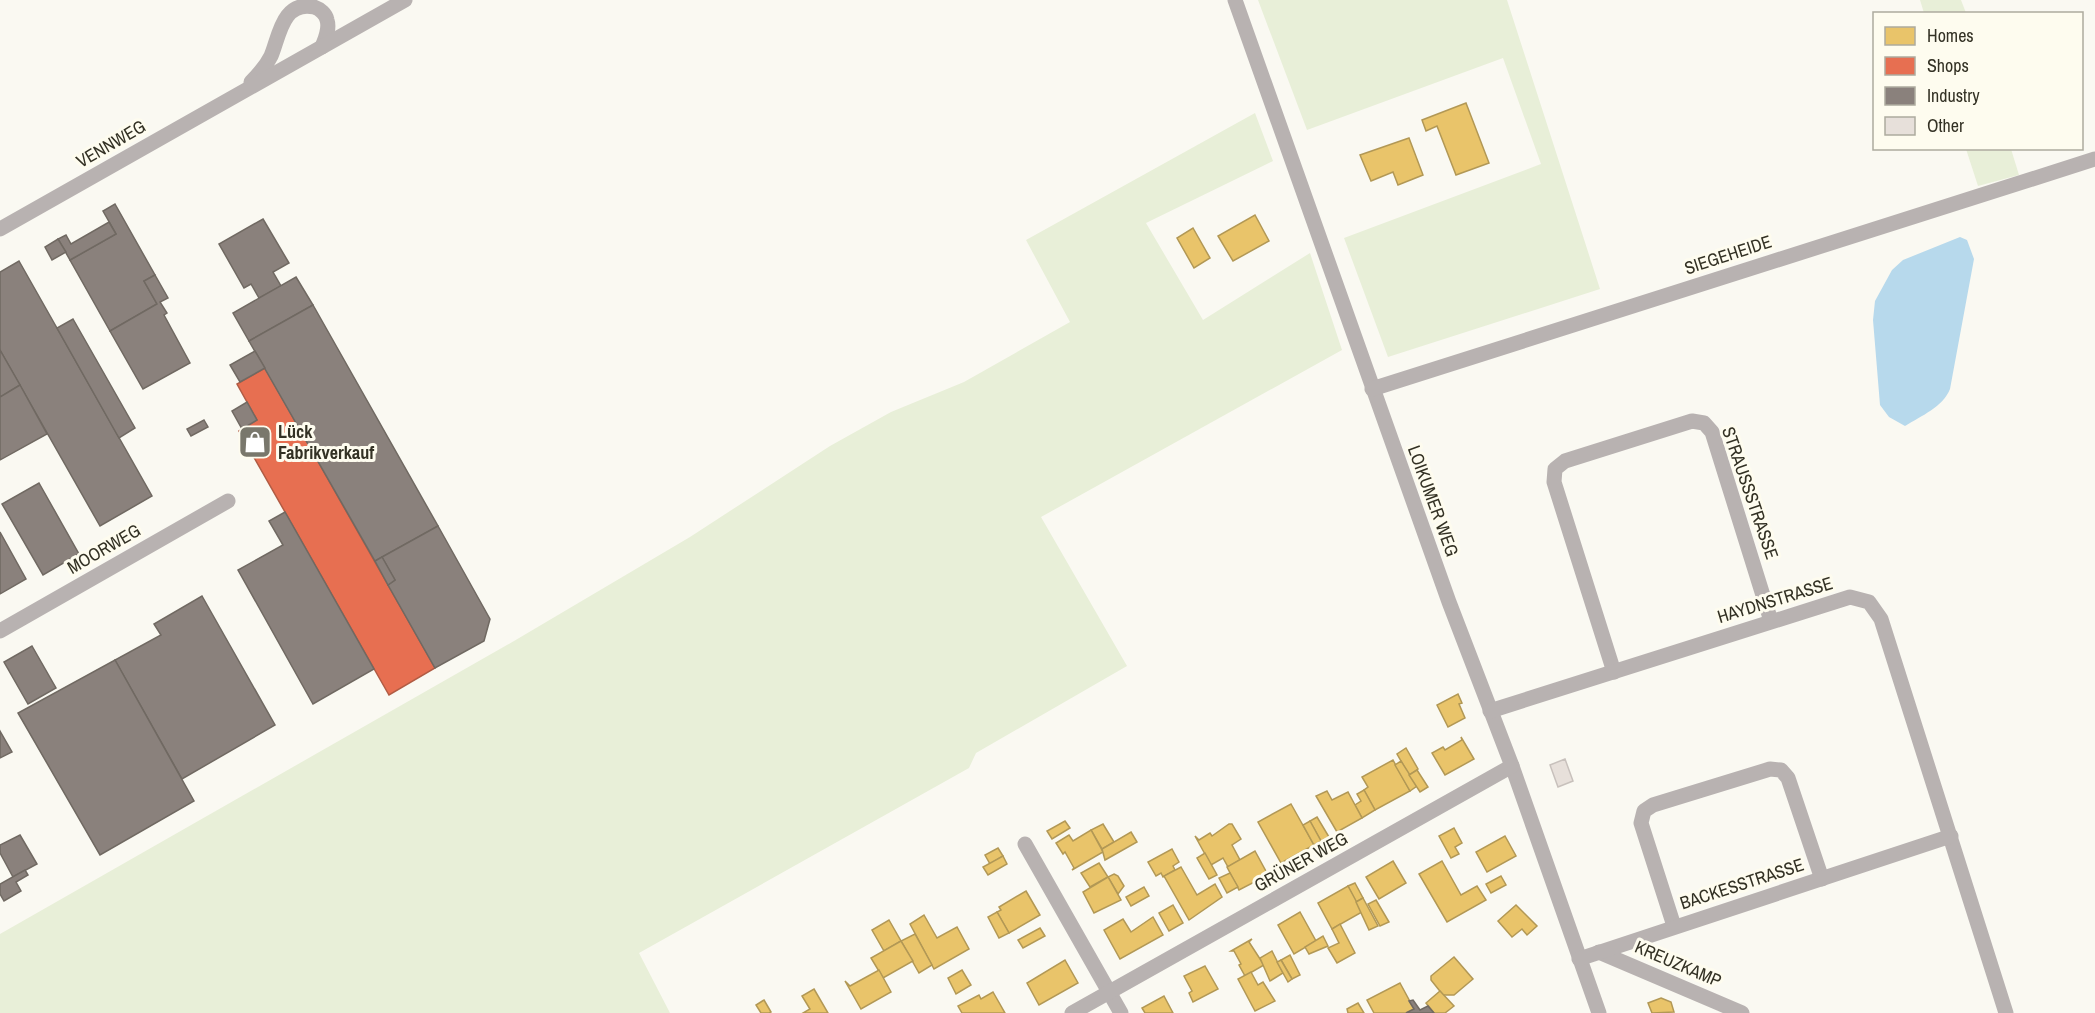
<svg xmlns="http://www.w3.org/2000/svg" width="2095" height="1013" font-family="'Archivo Narrow',sans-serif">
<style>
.green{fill:#e8efd8}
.water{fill:#b7d9ec}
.homes{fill:#e9c46a;stroke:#b29855;stroke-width:1.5}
.shops{fill:#e76f51;stroke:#b15c44;stroke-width:1.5}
.industry{fill:#8a817c;stroke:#706962;stroke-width:1.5}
.building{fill:#e7e0da;stroke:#c8c1bc;stroke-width:1.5}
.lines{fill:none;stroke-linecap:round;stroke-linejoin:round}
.street{stroke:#b8b2b1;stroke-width:15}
.labels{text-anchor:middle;stroke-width:6;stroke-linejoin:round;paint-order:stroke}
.street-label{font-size:18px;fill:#333124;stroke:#fefcef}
.poi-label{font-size:18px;font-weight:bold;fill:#333124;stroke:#fefcef;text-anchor:start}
</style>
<rect width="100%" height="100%" fill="#faf9f2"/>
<g class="green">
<polygon points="1258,0 1507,0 1600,289 1388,357 1344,238 1541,164 1503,58 1307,130"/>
<polygon points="1920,0 1961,0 1966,13 1924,13"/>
<polygon points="1255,113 1273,161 1146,223 1203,320 1310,253 1342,350 1041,517 1127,666 976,753 969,768 639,953 670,1013 0,1013 0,934 514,641 690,537 830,446 891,412 964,382 1070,322 1026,240"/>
<polygon points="1966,149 2011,149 2019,175 1978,186"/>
</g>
<path class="water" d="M 1960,237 L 1967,240 L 1974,259 L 1950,389 C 1943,407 1921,416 1905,426 L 1889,417 L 1880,405 L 1873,320 L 1875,301 L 1892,270 L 1903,260 Z"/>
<g class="homes">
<polygon points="1466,103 1489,163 1456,175 1437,126 1426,131 1422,120"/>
<polygon points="1409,138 1423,175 1398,185 1393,172 1371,181 1360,155"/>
<polygon points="1255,215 1269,241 1233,261 1218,236"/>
<polygon points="1193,228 1210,258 1194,268 1177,238"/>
<polygon points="1458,694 1462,703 1459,704 1465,718 1448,727 1437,705"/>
<polygon points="1461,737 1474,759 1445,775 1432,753 1443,747 1445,750 1462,740"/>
<polygon points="1406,748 1418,769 1409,775 1397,754"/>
<polygon points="1393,760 1410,791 1375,810 1364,790 1368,787 1362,777"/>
<polygon points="1401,761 1417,786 1410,791 1395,765"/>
<polygon points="1417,770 1428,787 1420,792 1409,775"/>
<polygon points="1364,790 1375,810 1362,818 1355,805 1361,801 1357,794"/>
<polygon points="1327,791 1332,800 1348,792 1362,818 1337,832 1316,796"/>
<polygon points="1291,804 1314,845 1281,863 1258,822"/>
<polygon points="1317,817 1329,837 1321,841 1310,821"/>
<polygon points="1065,821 1070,828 1052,839 1047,831"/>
<polygon points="1310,821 1321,841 1314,845 1303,825"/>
<polygon points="1103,824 1114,842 1102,849 1091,830"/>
<polygon points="1229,824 1232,824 1241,839 1232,845 1240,860 1228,867 1223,858 1211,865 1195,836 1199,840 1210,833 1212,836"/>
<polygon points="1454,828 1462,843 1455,847 1459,854 1451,858 1439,836"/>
<polygon points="1091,830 1103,852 1072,870 1074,868 1065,852 1063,854 1056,843 1069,835 1073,841"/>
<polygon points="1131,832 1137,842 1105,860 1102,849"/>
<polygon points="1505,836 1516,856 1487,872 1476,852"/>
<polygon points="998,848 1003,856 990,864 985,855"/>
<polygon points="1172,849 1179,862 1173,866 1175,870 1163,877 1161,873 1156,876 1148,862"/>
<polygon points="1255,851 1268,875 1239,890 1227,867"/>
<polygon points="1205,853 1217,875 1209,879 1197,858"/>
<polygon points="1003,856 1007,864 988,875 983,867"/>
<polygon points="1393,861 1406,883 1379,899 1366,877"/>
<polygon points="1442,861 1461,895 1477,886 1486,900 1447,922 1419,874"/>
<polygon points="1099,863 1108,877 1090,887 1081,873"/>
<polygon points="1181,867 1197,895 1215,884 1222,897 1189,920 1164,876"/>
<polygon points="1230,873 1238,887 1227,893 1219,878"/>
<polygon points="1114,874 1118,876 1124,886 1118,894 1108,877"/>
<polygon points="1501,876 1506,885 1491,893 1486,884"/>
<polygon points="1108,877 1121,900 1094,913 1083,892"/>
<polygon points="1355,883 1363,898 1356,902 1348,886"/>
<polygon points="1348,886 1362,912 1332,929 1318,903"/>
<polygon points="1144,887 1149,896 1131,906 1126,897"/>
<polygon points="1026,891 1040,915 1009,933 997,912 1001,910 999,907"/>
<polygon points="1363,898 1378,926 1369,930 1356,902"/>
<polygon points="1376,900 1389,922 1380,926 1368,904"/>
<polygon points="1173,905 1183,923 1169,931 1159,913"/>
<polygon points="1516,905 1537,926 1527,935 1522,929 1512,937 1498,921"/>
<polygon points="997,912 1009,933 999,938 988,917"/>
<polygon points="1300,912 1316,941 1294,954 1278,925"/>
<polygon points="924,915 937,938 957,927 969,949 934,969 910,924"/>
<polygon points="1153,917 1163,935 1120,959 1104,930 1123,919 1131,932"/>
<polygon points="889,920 901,941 884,951 872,930"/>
<polygon points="1340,924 1355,953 1337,963 1328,948 1339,943 1332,929"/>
<polygon points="1040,928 1045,936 1023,948 1018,940"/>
<polygon points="915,934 932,965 919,973 901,941"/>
<polygon points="1323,936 1328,946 1309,954 1305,947"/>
<polygon points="1252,939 1249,942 1264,965 1245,976 1239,965 1241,964 1234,951 1231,951"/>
<polygon points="901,941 913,961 883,978 871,958"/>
<polygon points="1272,951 1283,973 1270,981 1260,958"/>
<polygon points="1290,955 1300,975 1292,979 1281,960"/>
<polygon points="1454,957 1473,979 1454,995 1443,995 1431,980 1431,976"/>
<polygon points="1065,960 1078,983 1039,1005 1027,983"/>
<polygon points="1281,960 1292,979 1288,982 1277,962"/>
<polygon points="1205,966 1218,989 1193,1002 1189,993 1192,991 1184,976"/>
<polygon points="879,970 891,992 861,1009 845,981 850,986"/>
<polygon points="962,970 971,985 956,994 948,978"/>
<polygon points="1251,972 1258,985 1263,982 1275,1001 1255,1011 1238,979"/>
<polygon points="1400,983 1414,1009 1406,1013 1374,1013 1367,1000"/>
<polygon points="814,989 828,1013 803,1013 810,1009 802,996"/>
<polygon points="1440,991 1454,1006 1445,1013 1434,1013 1426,1003"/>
<polygon points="993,992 1005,1013 962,1013 958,1006 979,995 981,999"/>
<polygon points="1164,996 1173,1013 1145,1013 1142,1008"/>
<polygon points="1661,998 1671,1002 1674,1012 1652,1013 1648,1003"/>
<polygon points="764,1000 771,1012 769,1013 761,1013 756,1005"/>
<polygon points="1358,1003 1364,1013 1348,1013 1347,1009"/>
</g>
<polygon class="shops" points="265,368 435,668 389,695 239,431 257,420 237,384"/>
<g class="industry">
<polygon points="115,204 155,275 144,281 157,304 110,331 70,260 116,234 103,211"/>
<polygon points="263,219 289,263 273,272 281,286 259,298 251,284 244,288 219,244"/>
<polygon points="109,222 116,234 70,260 58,239 66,235 71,244"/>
<polygon points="58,239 66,252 52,260 45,247"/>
<polygon points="19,261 152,496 100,526 0,350 0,272"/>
<polygon points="155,275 168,298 160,302 167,313 164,315 190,363 143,389 110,331 157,304 144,281"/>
<polygon points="296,277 313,305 249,341 233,313"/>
<polygon points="313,305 438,526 375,561 249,341"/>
<polygon points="73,319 135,428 119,438 57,328"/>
<polygon points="0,350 20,385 0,397"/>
<polygon points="255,351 265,368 240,382 230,365"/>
<polygon points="20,385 47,434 0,460 0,397"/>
<polygon points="247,402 257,420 242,429 232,411"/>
<polygon points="204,420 208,427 191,436 187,429"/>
<polygon points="39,483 79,554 43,575 2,504"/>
<polygon points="285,512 374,669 313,704 238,570 283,545 269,521"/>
<polygon points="438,526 490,619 484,641 435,668 388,585 395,580 382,557"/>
<polygon points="0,532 26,579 0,594"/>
<polygon points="382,557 395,580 388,585 375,561"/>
<polygon points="202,596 275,725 182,779 115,660 161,635 154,624"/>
<polygon points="32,646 56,688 28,704 4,662"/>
<polygon points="115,660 194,801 100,855 18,713"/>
<polygon points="0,731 12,752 0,758"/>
<polygon points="20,835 37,864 13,877 0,853 0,845"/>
<polygon points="25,870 28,875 16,882 21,891 4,901 0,894 0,884"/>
<polygon points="1413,1000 1420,1010 1428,1006 1434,1013 1406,1013 1414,1009 1409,1001"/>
</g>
<polygon class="building" points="1565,759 1573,781 1558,787 1550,765"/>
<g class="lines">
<g class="street">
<polyline points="1235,0 1449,602 1512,766 1599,1013"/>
<path d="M 251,82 C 259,74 266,66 271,56 C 279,38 282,0 314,7 C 320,9 326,14 327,20 C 330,29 325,39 322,47"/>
<polyline points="0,229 405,0"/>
<polyline points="1372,389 2095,159"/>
<polyline points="0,631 228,501"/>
<polyline points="1614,672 1554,482 1555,469 1565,461 1692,421 1704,423 1712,432 1771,621"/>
<polyline points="1490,711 1850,597 1869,602 1881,619 2006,1013"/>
<polyline points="1025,844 1121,1013"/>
<polyline points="1674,926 1641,823 1644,811 1653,805 1770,769 1781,770 1788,778 1822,879"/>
<polyline points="1599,952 1742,1013"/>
<polyline points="1579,959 1951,836"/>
<polyline points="1072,1013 1512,766"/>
</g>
</g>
<defs>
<symbol id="shop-square" viewBox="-11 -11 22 22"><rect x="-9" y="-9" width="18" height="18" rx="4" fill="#79776c" stroke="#fefcef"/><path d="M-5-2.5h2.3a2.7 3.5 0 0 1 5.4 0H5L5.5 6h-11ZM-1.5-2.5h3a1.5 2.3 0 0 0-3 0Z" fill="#fff"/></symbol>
</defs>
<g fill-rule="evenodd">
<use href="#shop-square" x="236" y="423" width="38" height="38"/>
</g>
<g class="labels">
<g class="street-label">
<text transform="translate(111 144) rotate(-30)" y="6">VENNWEG</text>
<text transform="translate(1728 255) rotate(-18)" y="6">SIEGEHEIDE</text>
<text transform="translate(1750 493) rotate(71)" y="6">STRAUSSSTRASSE</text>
<text transform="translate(1433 501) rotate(70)" y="6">LOIKUMER WEG</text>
<text transform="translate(104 549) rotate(-30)" y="6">MOORWEG</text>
<text transform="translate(1775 600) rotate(-17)" y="6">HAYDNSTRASSE</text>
<text transform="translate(1301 862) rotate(-29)" y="6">GRÜNER WEG</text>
<text transform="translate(1742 884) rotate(-18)" y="6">BACKESSTRASSE</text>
<text transform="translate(1678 964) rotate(23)" y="6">KREUZKAMP</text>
</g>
<g class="poi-label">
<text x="278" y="438">Lück<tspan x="278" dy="21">Fabrikverkauf</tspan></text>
</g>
</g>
<rect x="1873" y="12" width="210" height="138" fill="#fefcef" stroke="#adab9e" stroke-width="1.5"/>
<rect x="1885" y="27" width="30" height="18" fill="#e9c46a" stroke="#adab9e" stroke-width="1.5"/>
<text x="1927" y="42" font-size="18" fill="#333124">Homes</text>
<rect x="1885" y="57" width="30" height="18" fill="#e76f51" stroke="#adab9e" stroke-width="1.5"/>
<text x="1927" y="72" font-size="18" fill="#333124">Shops</text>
<rect x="1885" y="87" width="30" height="18" fill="#8a817c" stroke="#adab9e" stroke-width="1.5"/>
<text x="1927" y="102" font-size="18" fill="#333124">Industry</text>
<rect x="1885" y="117" width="30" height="18" fill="#e7e0da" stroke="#adab9e" stroke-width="1.5"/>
<text x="1927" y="132" font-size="18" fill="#333124">Other</text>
</svg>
